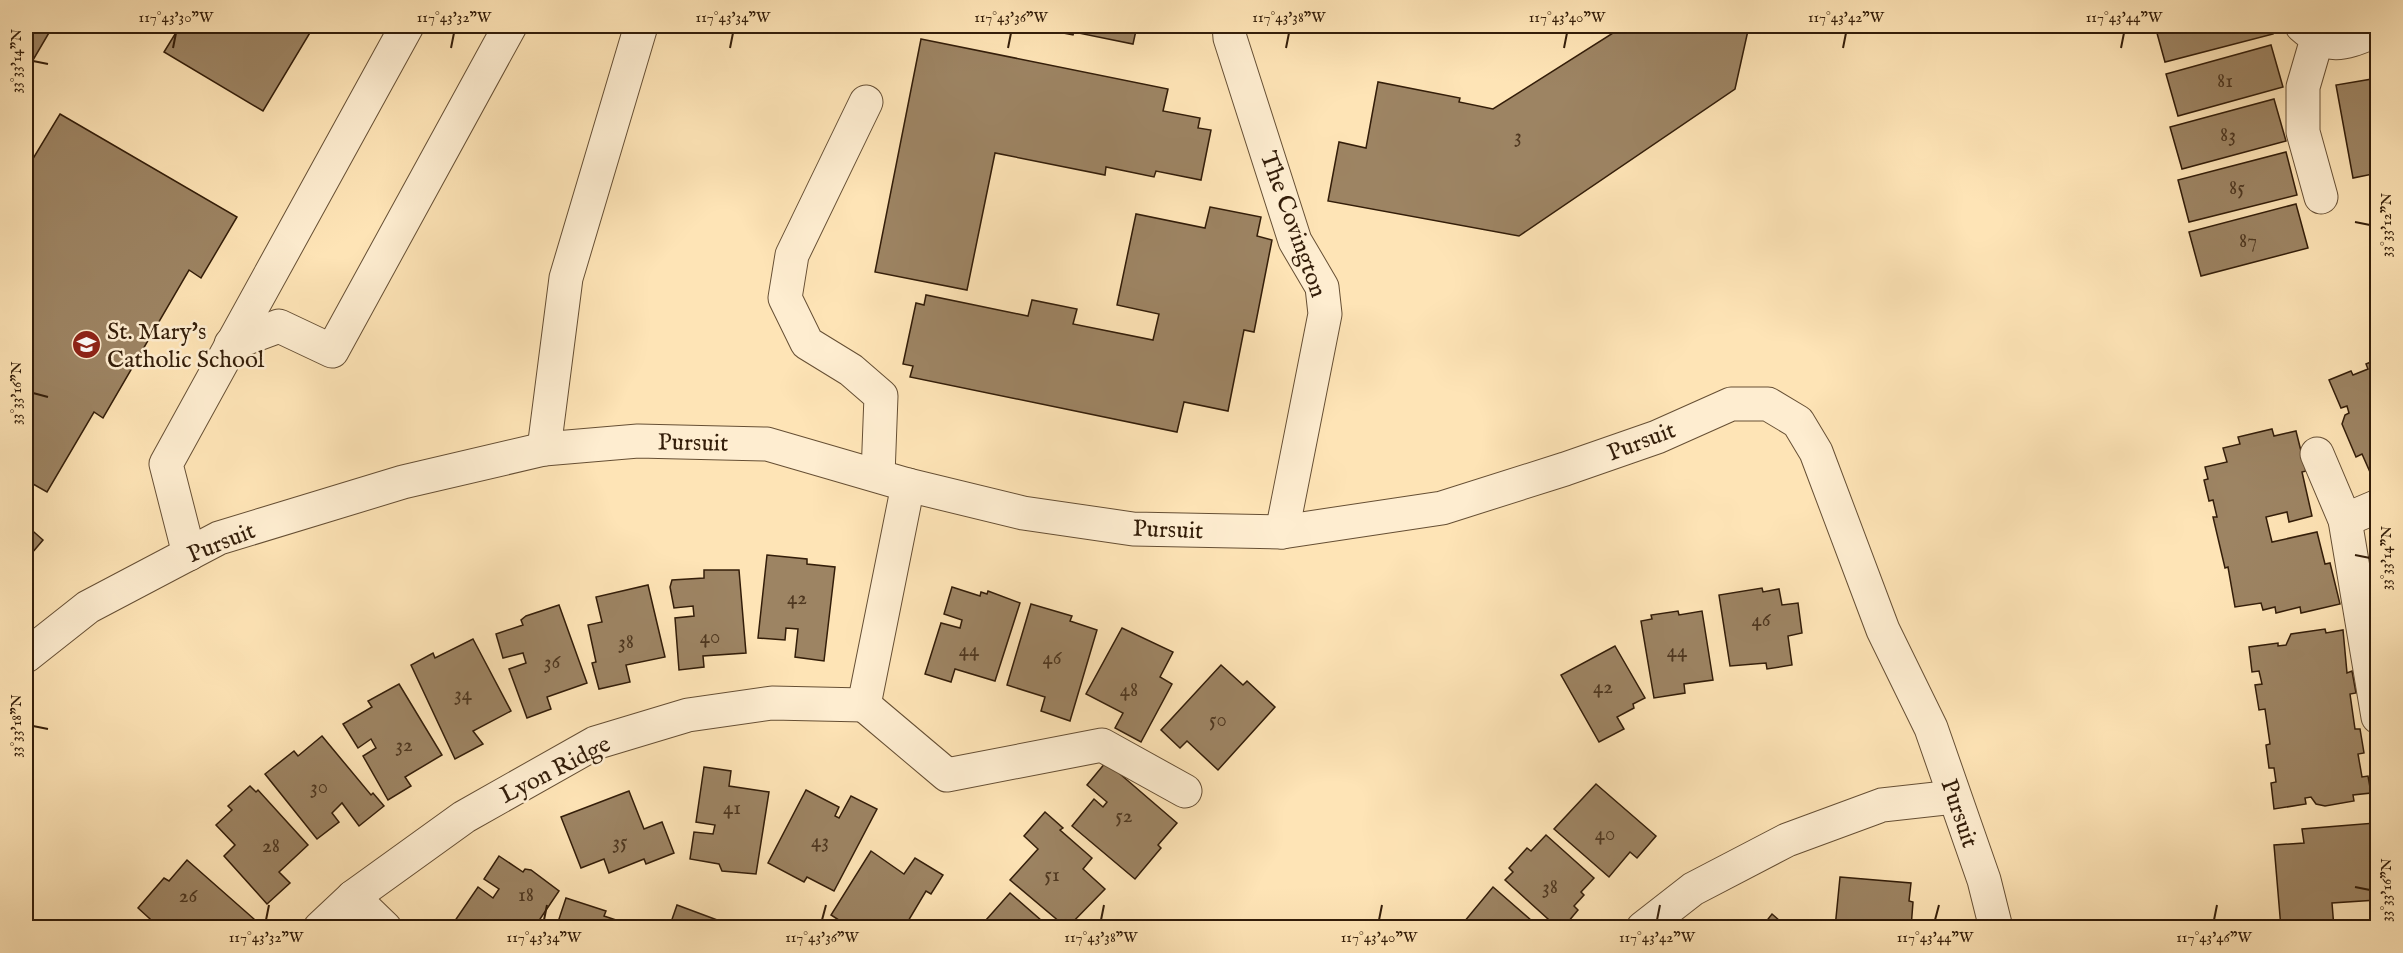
<svg xmlns="http://www.w3.org/2000/svg" width="2403" height="953" font-family="'IM FELL English',serif">
<style>
.building{fill:#9d8463;stroke:#331d09;stroke-width:1.5}
.lines{fill:none;stroke-linecap:round;stroke-linejoin:round}
.minor-casing{stroke:#664f34;stroke-width:35}
.minor{stroke:#feedd0;stroke-width:33}
.ticks{fill:none;stroke:#331d09;stroke-width:2}
.labels{text-anchor:middle;stroke-width:5;stroke-linejoin:round;paint-order:stroke}
.number-label{font-size:21px;fill:#4e3720}
.street-label{font-size:24px;fill:#331d09;stroke:#feedd0}
.poi-label{font-size:24px;fill:#331d09;stroke:#feedd0;text-anchor:start}
.neatline{fill:none;stroke:#331d09;stroke-width:2}
.ticks-label{font-size:15px;text-anchor:middle;fill:#331d09}
</style>
<rect width="100%" height="100%" fill="#fee4b6"/>
<filter id="stains"><feTurbulence type="fractalNoise" baseFrequency=".00333" numOctaves="4"/><feColorMatrix values="0 0 0 0 .2 0 0 0 0 .09 0 0 0 0 .02 0 0 0 .5 -.17"/></filter>
<radialGradient id="worn" r=".72"><stop offset=".6" stop-color="#630" stop-opacity="0"/><stop offset="1" stop-color="#630" stop-opacity=".3"/></radialGradient>
<g class="building">
<polygon points="26,26 53,26 26,72"/>
<polygon points="180,26 314,26 263,111 164,52"/>
<polygon points="1048,26 1137,26 1133,44 1074,32 1073,35 1047,30"/>
<polygon points="1624,26 1749,26 1735,89 1519,236 1328,201 1339,142 1366,148 1378,82 1460,98 1459,102 1493,109"/>
<polygon points="2155,26 2271,26 2273,34 2165,62"/>
<polygon points="921,39 1168,89 1163,111 1200,118 1198,128 1211,130 1201,180 1156,171 1154,177 1106,167 1105,175 995,153 967,290 875,272"/>
<polygon points="2271,45 2283,87 2178,116 2166,74"/>
<polygon points="2378,78 2378,173 2353,178 2336,85"/>
<polygon points="2274,99 2286,141 2182,169 2170,127"/>
<polygon points="60,114 237,217 201,278 189,270 103,418 94,412 47,492 26,480 26,159 31,162"/>
<polygon points="2286,152 2297,195 2189,222 2178,180"/>
<polygon points="2296,204 2308,248 2201,276 2189,232"/>
<polygon points="1210,207 1261,217 1257,236 1272,240 1254,332 1244,330 1228,411 1184,402 1177,432 910,377 913,366 903,364 916,303 924,305 926,295 1028,316 1032,300 1077,309 1073,324 1153,340 1159,314 1117,305 1136,214 1205,228"/>
<polygon points="2378,359 2378,469 2370,472 2362,454 2356,457 2342,424 2345,415 2349,413 2347,406 2341,408 2329,380 2351,371 2353,375 2368,369 2366,364"/>
<polygon points="2272,429 2274,436 2296,431 2306,471 2302,472 2312,516 2289,522 2287,512 2266,517 2272,542 2317,532 2325,564 2330,563 2340,604 2301,613 2300,607 2276,613 2275,607 2263,610 2261,603 2235,607 2228,567 2225,568 2213,517 2217,517 2213,500 2209,501 2204,480 2208,479 2205,467 2227,462 2223,448 2240,444 2238,437"/>
<polygon points="26,525 43,540 26,560"/>
<polygon points="767,555 807,559 807,564 835,567 824,661 795,657 798,629 786,628 785,640 758,638"/>
<polygon points="704,570 739,570 746,653 703,656 704,667 679,670 675,618 694,616 693,606 674,608 670,587 672,580 704,578"/>
<polygon points="648,585 665,657 626,665 630,682 599,689 592,663 596,662 588,625 602,622 596,597"/>
<polygon points="952,587 980,596 981,592 987,594 988,591 1020,603 995,681 955,669 951,682 925,674 941,623 960,628 962,620 944,614"/>
<polygon points="1762,588 1763,592 1779,589 1782,605 1798,603 1802,633 1788,636 1792,665 1767,669 1766,663 1730,666 1719,595"/>
<polygon points="1031,604 1072,616 1070,621 1097,630 1070,721 1041,711 1045,697 1007,685"/>
<polygon points="559,605 587,683 547,697 551,709 527,718 509,669 526,663 523,653 503,658 496,634 523,625 521,620 526,616"/>
<polygon points="1678,611 1679,615 1702,611 1713,680 1684,684 1685,693 1654,698 1641,621 1652,619 1651,615"/>
<polygon points="1122,628 1173,652 1160,677 1172,684 1141,742 1115,728 1123,713 1086,694"/>
<polygon points="2325,629 2326,633 2343,630 2347,673 2352,671 2356,693 2350,694 2355,729 2360,729 2364,753 2358,754 2362,777 2368,776 2371,793 2353,795 2354,801 2325,806 2316,804 2311,797 2305,798 2306,804 2274,809 2271,783 2276,782 2274,768 2269,768 2266,745 2270,744 2265,709 2259,710 2255,685 2262,684 2259,671 2252,672 2249,647 2278,643 2278,646 2286,645 2291,634"/>
<polygon points="473,639 511,711 473,731 483,744 455,759 411,665 433,653 435,658"/>
<polygon points="1615,646 1645,698 1633,704 1634,708 1617,717 1624,729 1599,742 1561,675"/>
<polygon points="1221,665 1243,685 1247,681 1275,707 1218,770 1187,741 1180,748 1161,730"/>
<polygon points="399,684 442,755 405,777 411,786 388,800 363,756 376,748 371,739 358,748 343,724 372,707 368,701"/>
<polygon points="322,736 371,795 373,793 384,806 359,826 342,803 332,813 339,822 317,839 265,774 294,751 298,756"/>
<polygon points="1106,762 1177,823 1158,845 1161,848 1135,879 1072,826 1094,799 1103,807 1107,802 1087,785"/>
<polygon points="704,767 731,771 729,786 769,792 756,874 722,871 719,864 690,859 694,832 713,834 715,825 696,822"/>
<polygon points="1596,784 1656,836 1637,858 1630,852 1609,877 1554,829"/>
<polygon points="250,786 256,792 258,790 308,845 279,872 290,883 267,904 224,856 235,845 216,825 232,810 228,806"/>
<polygon points="806,790 839,807 835,816 839,818 851,796 877,809 834,891 807,877 804,882 768,863"/>
<polygon points="629,791 644,829 662,822 674,853 646,864 644,859 609,873 604,859 581,868 561,817"/>
<polygon points="1045,812 1063,828 1060,830 1092,858 1083,869 1105,889 1067,928 1010,880 1038,849 1024,836"/>
<polygon points="2375,823 2377,900 2332,903 2334,928 2281,928 2274,845 2304,843 2302,829"/>
<polygon points="1546,835 1594,878 1581,892 1584,895 1574,906 1578,910 1563,928 1558,928 1505,880 1513,872 1509,868 1527,848 1531,851"/>
<polygon points="871,851 904,874 915,858 943,875 931,894 926,891 904,928 891,921 888,928 851,928 831,915"/>
<polygon points="499,856 523,872 525,869 531,870 559,891 534,928 450,928 478,887 493,898 499,889 484,879"/>
<polygon points="187,860 254,919 247,928 227,928 224,924 221,928 160,928 138,908 164,878 169,881"/>
<polygon points="1840,877 1911,883 1909,901 1913,902 1911,928 1835,928"/>
<polygon points="1493,887 1540,928 1459,928"/>
<polygon points="1010,893 1050,928 994,928 986,920"/>
<polygon points="566,898 606,911 604,916 631,925 630,928 556,928"/>
<polygon points="677,905 728,924 727,928 669,928"/>
<polygon points="1772,914 1788,928 1761,928"/>
<polygon points="2378,924 2378,928 2336,928"/>
</g>
<g class="lines">
<defs>
<g id="minor">
<polyline points="1229,26 1230,38 1295,241 1322,287 1325,314 1282,532"/>
<path d="M 2302,26 C 2331,52 2345,43 2378,30"/>
<polyline points="2317,39 2303,87 2303,132 2321,197"/>
<polyline points="866,102 792,255 785,298 807,343 851,370 881,396 878,475"/>
<polyline points="231,344 279,326 332,351 510,26"/>
<polyline points="544,449 566,278 641,26"/>
<polyline points="2317,454 2345,520 2378,717"/>
<polyline points="2345,520 2378,506"/>
<polyline points="189,554 166,464 407,26"/>
<polyline points="26,656 88,607 219,538 403,482 544,449 638,441 767,444 908,485 1023,513 1133,529 1282,532 1442,508 1565,469 1657,437 1731,404 1768,404 1798,422 1816,452 1883,630 1931,728 1984,880 1996,928"/>
<polyline points="864,705 947,775 1102,745 1185,791"/>
<polyline points="353,897 385,928"/>
<polyline points="320,928 353,897 464,817 595,743 688,715 772,703 864,705 908,485"/>
<polyline points="1643,928 1693,889 1787,840 1882,805 1954,797"/>
</g>
</defs>
<use href="#minor" class="minor-casing"/>
<use href="#minor" class="minor"/>
</g>
<path class="ticks" d="M 173,48 L 176,33M 451,48 L 454,33M 730,48 L 733,33M 1008,48 L 1011,33M 1286,48 L 1289,33M 1564,48 L 1567,33M 1843,48 L 1846,33M 2121,48 L 2124,33M 33,61 L 48,64M 2355,222 L 2370,225M 33,393 L 48,397M 2355,555 L 2370,558M 33,726 L 48,729M 2355,887 L 2370,890M 266,920 L 269,905M 544,920 L 547,905M 822,920 L 826,905M 1101,920 L 1104,905M 1379,920 L 1382,905M 1657,920 L 1660,905M 1935,920 L 1939,905M 2214,920 L 2217,905"/>
<defs>
<symbol id="school-disc" viewBox="-11 -11 22 22"><circle r="9.5" fill="#8f2418" stroke="#feedd0"/><path d="M0-5L7-2L0 1L-7-2ZM-4 1L0 2.5L4 1V4Q0 6-4 4Z" fill="#fff"/></symbol>
</defs>
<g fill-rule="evenodd">
<use href="#school-disc" x="70" y="328" width="33" height="33"/>
</g>
<g class="labels">
<g class="number-label">
<text x="2225" y="87">81</text>
<text x="2228" y="141">83</text>
<text x="1518" y="142">3</text>
<text x="2237" y="194">85</text>
<text x="2248" y="247">87</text>
<text x="797" y="604">42</text>
<text x="1761" y="626">46</text>
<text x="710" y="643">40</text>
<text x="626" y="648">38</text>
<text x="969" y="656">44</text>
<text x="1677" y="657">44</text>
<text x="1052" y="664">46</text>
<text x="552" y="668">36</text>
<text x="1603" y="693">42</text>
<text x="1129" y="696">48</text>
<text x="463" y="700">34</text>
<text x="1218" y="726">50</text>
<text x="404" y="751">32</text>
<text x="319" y="793">30</text>
<text x="732" y="814">41</text>
<text x="1124" y="822">52</text>
<text x="1605" y="840">40</text>
<text x="820" y="847">43</text>
<text x="620" y="848">35</text>
<text x="271" y="852">28</text>
<text x="1052" y="881">51</text>
<text x="1550" y="893">38</text>
<text x="526" y="901">18</text>
<text x="188" y="902">26</text>
</g>
<g class="street-label">
<text transform="translate(1294 224) rotate(70)" y="8">The Covington</text>
<text transform="translate(1641 441) rotate(-21)" y="8">Pursuit</text>
<text transform="translate(693 442) rotate(1)" y="8">Pursuit</text>
<text transform="translate(1168 529) rotate(2)" y="8">Pursuit</text>
<text transform="translate(221 542) rotate(-22)" y="8">Pursuit</text>
<text transform="translate(555 769) rotate(-27)" y="8">Lyon Ridge</text>
<text transform="translate(1960 813) rotate(71)" y="8">Pursuit</text>
</g>
<g class="poi-label">
<text x="107" y="339">St. Mary's<tspan x="107" dy="28">Catholic School</tspan></text>
</g>
</g>
<rect width="2403" height="953" fill="none" stroke="#fee4b6" stroke-width="66"/>
<rect x="33" y="33" width="2337" height="887" class="neatline"/>
<g class="ticks-label">
<text x="176" y="22">117°43'30"W</text>
<text x="454" y="22">117°43'32"W</text>
<text x="733" y="22">117°43'34"W</text>
<text x="1011" y="22">117°43'36"W</text>
<text x="1289" y="22">117°43'38"W</text>
<text x="1567" y="22">117°43'40"W</text>
<text x="1846" y="22">117°43'42"W</text>
<text x="2124" y="22">117°43'44"W</text>
<text transform="translate(16 61) rotate(-90)" y="5">33°33'14"N</text>
<text transform="translate(2386 225) rotate(-90)" y="5">33°33'12"N</text>
<text transform="translate(16 393) rotate(-90)" y="5">33°33'16"N</text>
<text transform="translate(2386 558) rotate(-90)" y="5">33°33'14"N</text>
<text transform="translate(16 726) rotate(-90)" y="5">33°33'18"N</text>
<text transform="translate(2386 890) rotate(-90)" y="5">33°33'16"N</text>
<text x="266" y="942">117°43'32"W</text>
<text x="544" y="942">117°43'34"W</text>
<text x="822" y="942">117°43'36"W</text>
<text x="1101" y="942">117°43'38"W</text>
<text x="1379" y="942">117°43'40"W</text>
<text x="1657" y="942">117°43'42"W</text>
<text x="1935" y="942">117°43'44"W</text>
<text x="2214" y="942">117°43'46"W</text>
</g>
<rect width="100%" height="100%" filter="url(#stains)"/>
<rect width="100%" height="100%" fill="url(#worn)"/>
</svg>
